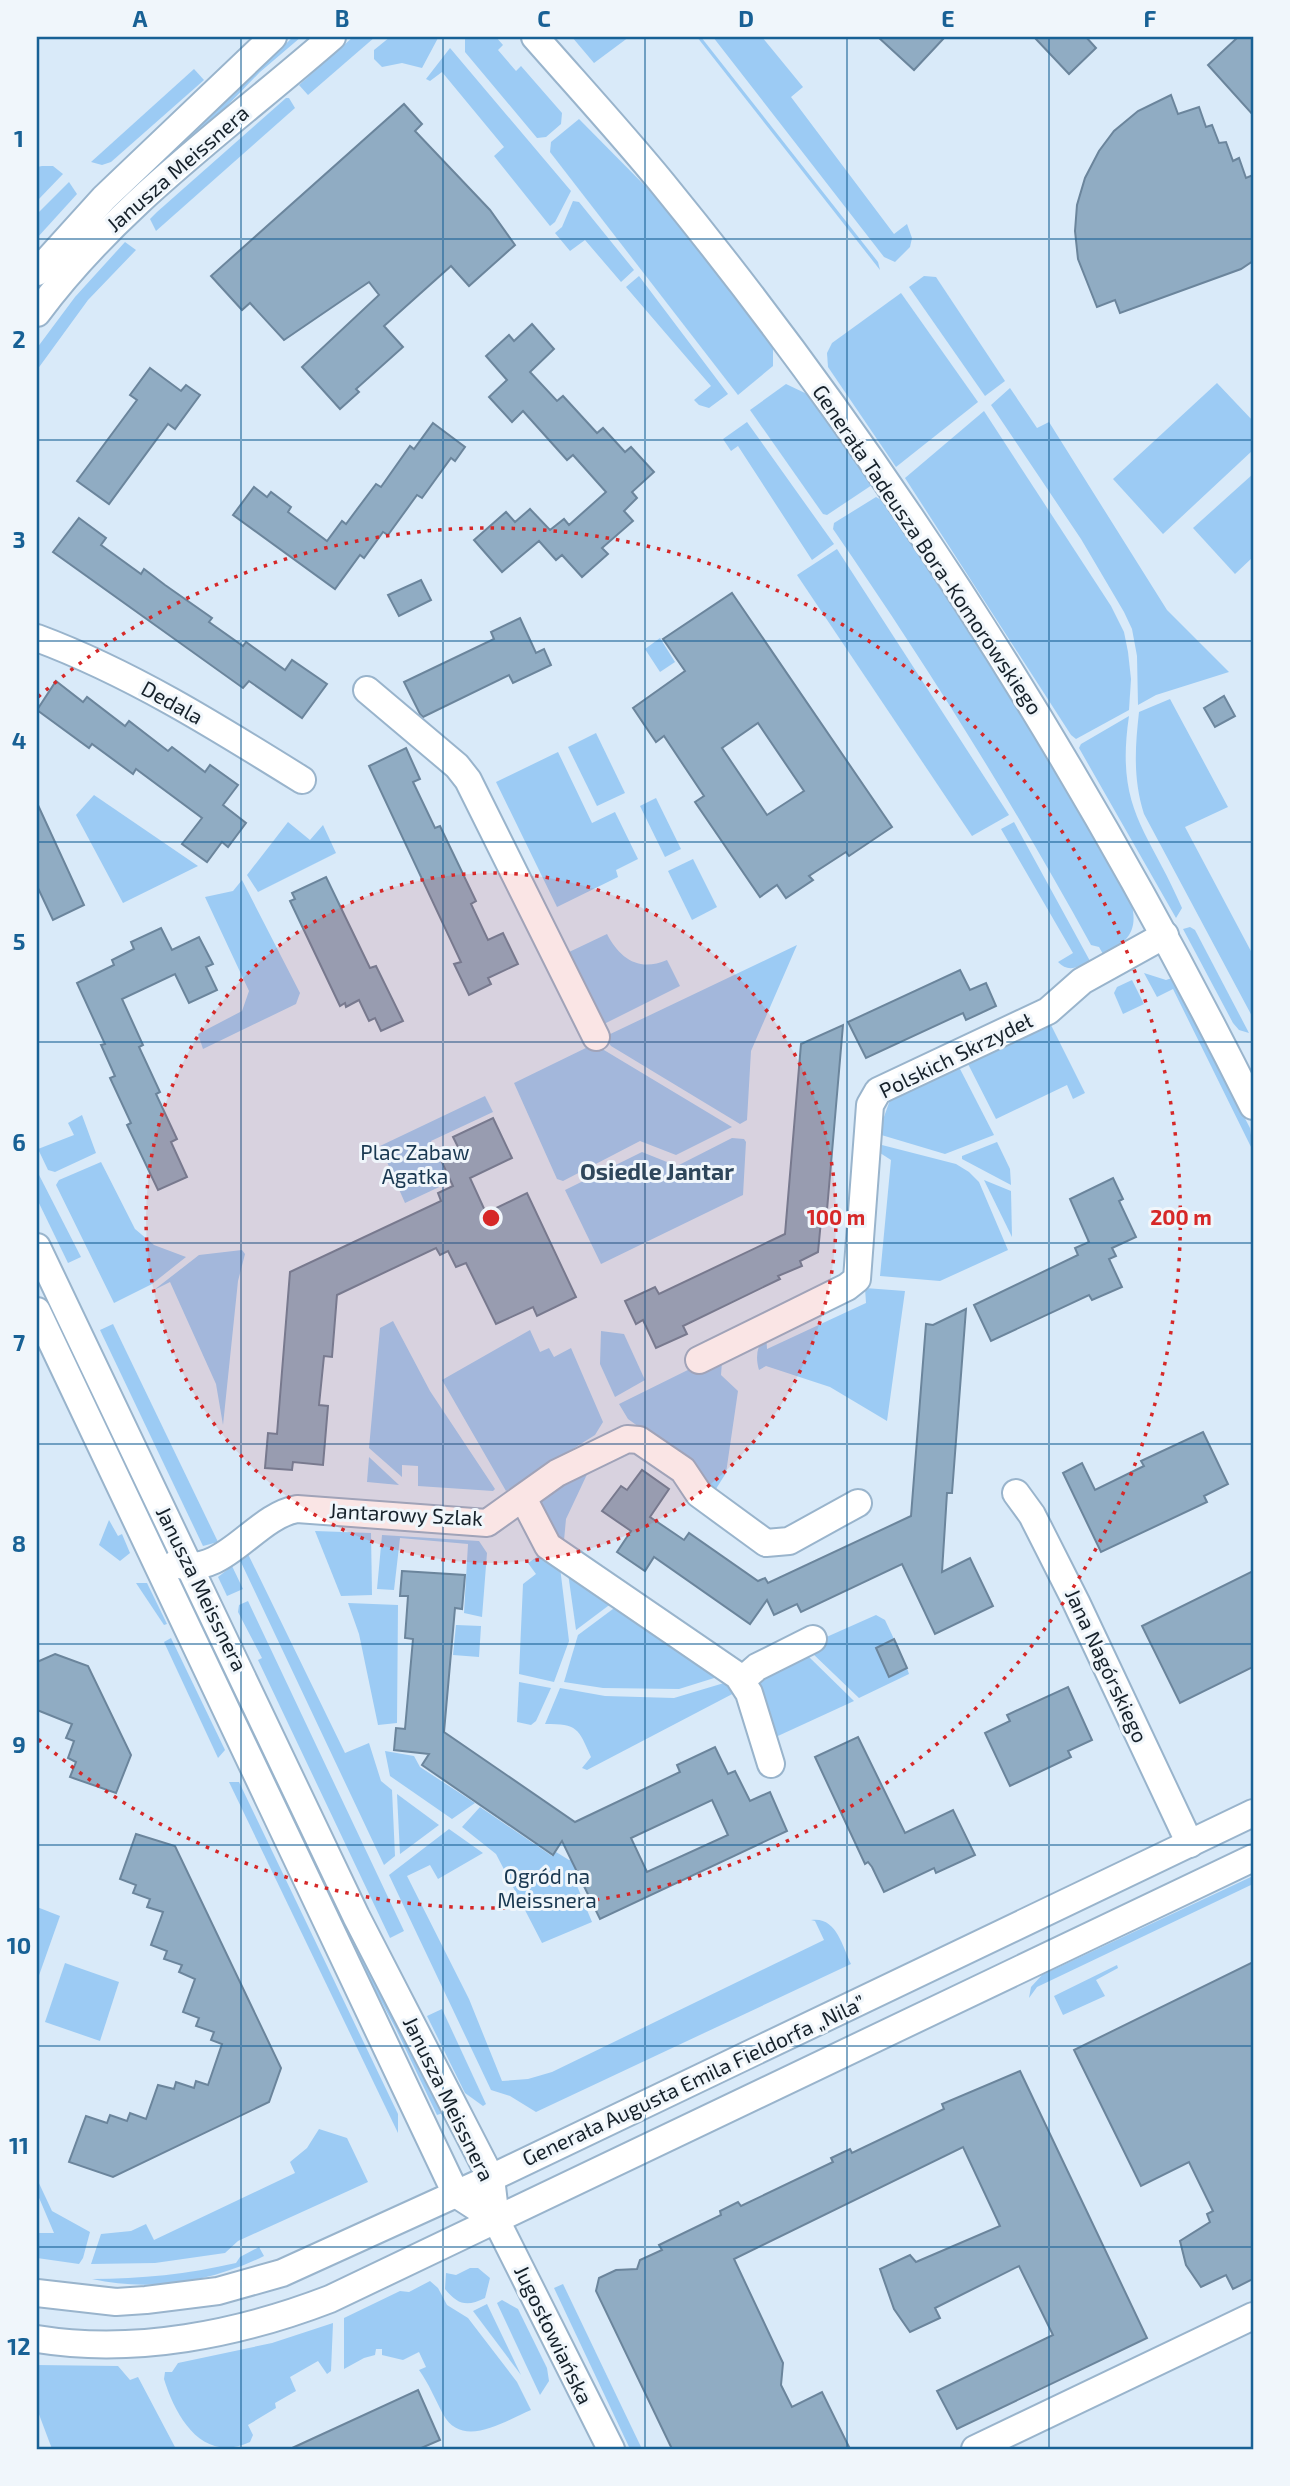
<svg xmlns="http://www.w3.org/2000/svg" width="1290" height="2486" font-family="'Exo 2',sans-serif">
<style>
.green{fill:#9ccbf4}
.building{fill:#90acc3;stroke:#6b859c;stroke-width:2;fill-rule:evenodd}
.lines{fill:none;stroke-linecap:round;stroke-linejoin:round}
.minor-casing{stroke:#99b4cc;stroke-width:30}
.minor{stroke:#fff;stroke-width:26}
.grid{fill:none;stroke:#186195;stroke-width:2;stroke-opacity:0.55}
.ring{fill:none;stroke:#d62828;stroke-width:3.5;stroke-dasharray:3.5 7}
.labels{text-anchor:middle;stroke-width:6;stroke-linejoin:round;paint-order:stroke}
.street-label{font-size:21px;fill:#16212a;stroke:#f0f6fb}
.park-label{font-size:21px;fill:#193851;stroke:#f0f6fb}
.neighbourhood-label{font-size:23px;font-weight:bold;fill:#2e465b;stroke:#f0f6fb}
.centre{fill:#d62828;stroke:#f0f6fb;stroke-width:3.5}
.ring-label{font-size:21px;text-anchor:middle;font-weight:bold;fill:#d62828;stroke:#f0f6fb;stroke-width:6;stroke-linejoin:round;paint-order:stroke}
.neatline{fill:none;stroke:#186195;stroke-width:2.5}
.grid-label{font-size:23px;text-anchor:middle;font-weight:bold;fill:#186195}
</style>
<rect width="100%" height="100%" fill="#d9eaf9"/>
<g class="green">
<polygon points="293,37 301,37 260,72 37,301 37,283 55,261"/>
<polygon points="353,37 375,37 308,95 299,85"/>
<polygon points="390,37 438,37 438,38 422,68 402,63 382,67 374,59 374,50"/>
<polygon points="465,37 496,37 503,45 498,50 516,71 521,66 562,113 561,124 546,137 537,138 465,52"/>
<polygon points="572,37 629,37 594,63"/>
<polygon points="697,37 701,37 878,262 880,270"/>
<polygon points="713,37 762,37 803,87 791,97 894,234 907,224 912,238 910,247 895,262 884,257"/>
<polygon points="450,48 571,191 555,222 550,226 494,156 504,147 442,72 430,81 426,79"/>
<polygon points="194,69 204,80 111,162 102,165 91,162"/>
<polygon points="286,98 289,98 295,108 156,231 150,219 157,212"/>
<polygon points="579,119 663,204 773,348 773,366 738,395 550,152 551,142"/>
<polygon points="42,166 53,166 63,174 37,201 37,167"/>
<polygon points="69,182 77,194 37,238 37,214"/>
<polygon points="573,201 579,202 634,270 621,282 585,240 570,251 555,233 562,227"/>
<polygon points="125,242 136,250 88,300 37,370 37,348 75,297"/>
<polygon points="639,276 728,394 709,408 699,405 694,400 711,386 626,287"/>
<polygon points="924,276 936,277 1005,381 985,396 909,287"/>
<polygon points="901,293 978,402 896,467 828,367 827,353 832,343"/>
<polygon points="1217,383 1253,421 1253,450 1163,534 1113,479"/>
<polygon points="786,384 807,394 872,485 827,515 823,514 750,410"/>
<polygon points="1010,388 1037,428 1049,422 1167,610 1229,672 1156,695 1138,705 1137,656 1132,629 1124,612 1081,539 991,405"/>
<polygon points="984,411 1111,606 1124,632 1128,652 1131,679 1129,710 1076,739 1071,735 905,478"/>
<polygon points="747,422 834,544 812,560 738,446 731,451 723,439"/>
<polygon points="1253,474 1253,557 1235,574 1193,528"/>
<path d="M 876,497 L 883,501 L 1007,691 L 1131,902 C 1139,930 1128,943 1103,954 L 1099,947 L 1091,945 C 1012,801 926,664 833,529 L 834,523 Z"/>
<polygon points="837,549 1009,815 972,836 797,575"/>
<polygon points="660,638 675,662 660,672 645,649"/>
<path d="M 1170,699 L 1228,807 L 1185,827 L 1253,955 L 1253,1018 L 1144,814 C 1133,779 1135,748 1139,712 Z"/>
<path d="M 1129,716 C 1115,810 1148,829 1182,908 L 1176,918 L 1079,748 L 1081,744 Z"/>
<polygon points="596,733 625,793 597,806 568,747"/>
<polygon points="558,752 592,823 615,812 638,859 616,870 618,877 557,907 496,782"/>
<polygon points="94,795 198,866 123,903 76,815"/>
<polygon points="656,798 681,849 665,857 640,806"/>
<polygon points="288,822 310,840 323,825 336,853 258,892 247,875"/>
<path d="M 1014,822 L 1090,961 C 1079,967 1068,973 1058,962 L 1073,953 L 1001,829 Z"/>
<polygon points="693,859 717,907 692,920 668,871"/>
<polygon points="242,880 300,993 296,1004 203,1049 198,1034 242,1011 249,991 205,897 233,891"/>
<polygon points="1190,927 1195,930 1249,1033 1239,1030 1233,1023 1183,929"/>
<path d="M 607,934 C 620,959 639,972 667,960 L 680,986 L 604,1024 L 567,953 Z"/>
<polygon points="797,945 751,1051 747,1120 740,1124 611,1046 604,1037"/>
<polygon points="1144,973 1166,980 1172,978 1250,1128 1253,1151 1173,989 1157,997"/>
<polygon points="1132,980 1144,1004 1123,1014 1114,993 1117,987"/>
<polygon points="1048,1019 1085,1093 1073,1099 1067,1085 996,1119 967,1062"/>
<polygon points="594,1044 732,1127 676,1155 640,1141 563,1181 557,1179 514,1083"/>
<polygon points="959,1067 994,1135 945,1154 878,1134 891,1097"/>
<polygon points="485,1096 493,1112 431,1141 450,1182 405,1203 380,1146"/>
<polygon points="82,1115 96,1153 55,1172 48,1170 38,1149 74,1135 68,1123"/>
<polygon points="732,1138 744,1139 746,1142 743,1195 601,1264 565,1190 642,1152 677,1166"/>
<polygon points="997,1142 1010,1169 1011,1185 962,1159 962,1156"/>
<polygon points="878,1144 956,1164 969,1172 979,1182 1008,1250 940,1281 880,1276 891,1160 877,1151"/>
<polygon points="101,1162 135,1229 154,1245 186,1257 152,1284 114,1303 56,1185 59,1180"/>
<polygon points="37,1171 81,1257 68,1263 37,1199"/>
<polygon points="984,1180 1011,1191 1012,1237"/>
<polygon points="242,1250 245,1254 238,1281 223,1425 216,1384 170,1282 154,1290 199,1255"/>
<path d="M 865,1288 L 905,1291 L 887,1421 L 830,1387 L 766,1366 L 759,1370 C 755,1356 757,1346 766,1334 L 767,1349 L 866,1303 Z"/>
<polygon points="393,1321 430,1391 495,1489 493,1491 418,1486 418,1466 402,1465 402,1477 369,1448 380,1328"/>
<polygon points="113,1324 218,1542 203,1546 100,1330"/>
<polygon points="530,1330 540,1352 549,1348 554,1357 571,1348 603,1422 595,1435 506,1491 442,1380"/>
<polygon points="601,1331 624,1334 645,1380 615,1397 600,1364"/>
<polygon points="704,1362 722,1362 721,1375 738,1391 726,1473 714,1492 692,1465 628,1419 619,1404"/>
<polygon points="369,1457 399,1485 367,1482"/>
<polygon points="590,1468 566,1519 563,1551 532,1503"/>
<polygon points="109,1520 118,1536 122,1534 130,1553 120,1561 99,1545"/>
<polygon points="315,1531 371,1533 372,1595 341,1596"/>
<polygon points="382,1535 479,1541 487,1553 482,1617 464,1613 468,1544 400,1538 394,1590 377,1589"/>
<polygon points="247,1552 345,1753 369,1743 381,1781 392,1790 395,1856 384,1865 239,1558"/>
<polygon points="543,1553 559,1559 569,1641 554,1682 519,1674 523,1584 536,1574 528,1563"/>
<polygon points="232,1566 243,1589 227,1596 218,1577"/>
<polygon points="567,1566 616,1600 576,1630"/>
<polygon points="136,1583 147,1583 167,1624 164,1625"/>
<polygon points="248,1601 404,1931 390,1938 258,1660 262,1658 238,1612 239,1605"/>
<polygon points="348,1603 398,1605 397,1723 378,1725 359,1634"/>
<polygon points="621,1603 727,1674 679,1689 603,1688 564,1682 578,1635"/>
<polygon points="876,1615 885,1620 894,1639 876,1648 889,1676 907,1668 909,1674 859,1698 810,1651 813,1643"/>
<polygon points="208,1621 443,2113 437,2115 396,2029 336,1917 196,1627"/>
<polygon points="456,1625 481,1626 479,1657 453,1655"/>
<polygon points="171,1638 225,1750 218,1758 164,1642"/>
<polygon points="807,1655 854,1701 767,1741 755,1697 760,1678"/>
<path d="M 734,1680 L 740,1690 L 587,1770 L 582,1768 L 591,1757 C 578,1728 578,1724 545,1724 L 560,1688 L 605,1696 L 674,1698 Z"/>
<polygon points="519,1682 551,1688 536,1721 531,1725 517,1722"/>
<polygon points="385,1751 414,1756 420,1767 475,1803 452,1819 390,1776"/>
<polygon points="229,1782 239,1782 398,2114 398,2133"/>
<polygon points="397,1794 439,1825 400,1854"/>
<polygon points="480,1807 552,1856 556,1852 569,1860 587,1853 597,1872 575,1881 592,1922 542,1943 496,1854 462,1827"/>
<path d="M 449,1829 L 483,1853 L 438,1879 L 430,1865 L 407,1876 L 469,1999 L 502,2081 L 528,2079 L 552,2072 L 824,1940 L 815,1921 L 811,1920 C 836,1916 842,1945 851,1964 L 536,2112 L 510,2096 L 491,2090 L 389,1875 Z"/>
<polygon points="1253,1876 1253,1884 1037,1987 1029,1998 1031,1987 1042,1975"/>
<polygon points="37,1907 60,1916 37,1981"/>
<polygon points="65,1963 119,1982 100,2041 45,2022"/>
<polygon points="1117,1965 1118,1968 1096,1980 1105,1996 1063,2015 1054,1996"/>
<polygon points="442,2009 486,2104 483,2106 465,2093 427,2016"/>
<polygon points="319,2129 347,2138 368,2182 238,2241 225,2253 155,2263 91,2264 101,2234 131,2231 146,2224 154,2240 295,2173 290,2162 307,2148"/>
<polygon points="37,2179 52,2211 90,2232 83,2258 79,2264 37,2258 37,2233 54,2233 37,2193"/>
<path d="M 259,2247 L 264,2256 C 211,2282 150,2292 92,2279 C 141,2279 188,2274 236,2263 L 240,2257 Z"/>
<path d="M 470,2268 L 478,2268 L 490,2278 L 485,2298 C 467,2307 458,2305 445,2289 L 446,2273 L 456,2275 Z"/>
<path d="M 430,2281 L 438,2288 L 447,2305 L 468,2318 L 517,2382 L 531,2410 C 505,2421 462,2450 443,2414 C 435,2399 429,2384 419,2370 L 426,2367 L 419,2352 L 403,2360 L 382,2355 L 382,2349 L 376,2349 L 375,2355 L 364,2358 L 344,2369 L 344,2318 L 400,2291 L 409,2292 Z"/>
<polygon points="563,2284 642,2449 630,2449 554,2288"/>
<polygon points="502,2300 518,2309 547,2368 549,2381 540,2395 497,2303"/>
<polygon points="487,2304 521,2375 473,2311"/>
<path d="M 333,2323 L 331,2371 L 327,2374 L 318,2361 L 290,2377 L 296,2391 L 275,2403 L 276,2408 L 248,2425 L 253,2435 L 250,2442 C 203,2464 176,2418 164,2379 L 165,2372 L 172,2372 L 178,2363 L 272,2343 Z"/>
<polygon points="37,2365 118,2366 130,2380 138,2377 176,2449 52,2449 37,2409"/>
</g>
<g class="building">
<polygon points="878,37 945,37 914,70"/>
<polygon points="1034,37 1086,37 1096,48 1069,74"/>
<polygon points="1238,37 1253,37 1253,115 1208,65"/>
<polygon points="1171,95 1178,114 1199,107 1206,127 1212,125 1219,143 1226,142 1233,161 1239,158 1246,178 1253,175 1253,261 1241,269 1120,313 1115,300 1097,307 1078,259 1075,231 1077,205 1085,178 1099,151 1114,131 1138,111"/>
<polygon points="404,104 422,124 415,131 490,210 515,245 469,286 451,266 384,326 403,347 356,389 359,392 340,409 302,367 379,295 369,282 284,340 250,303 242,310 211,276"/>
<polygon points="532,324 554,349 530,372 557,401 563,396 597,433 603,428 625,452 631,447 654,472 632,492 637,498 624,511 633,521 602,548 608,554 582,577 562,555 556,560 539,541 502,572 474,540 506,512 515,522 530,509 550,530 564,519 569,525 606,492 573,455 567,460 523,411 512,422 489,397 507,380 486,356 509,335 514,341"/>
<polygon points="150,368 181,391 186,385 200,395 175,429 168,424 109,504 77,481 137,400 130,395"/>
<polygon points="433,423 465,447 455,461 451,458 422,498 417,495 388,535 383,532 364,558 360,555 335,589 233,515 254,487 267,497 271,492 291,507 288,512 327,541 342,521 346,524 376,484 381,487 410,446 414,449"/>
<polygon points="79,518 106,538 101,545 141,574 144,569 165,585 212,618 209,622 243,646 246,642 285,670 292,660 327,684 302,718 249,681 243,688 53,552"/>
<polygon points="421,580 431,600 399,616 388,595"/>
<path d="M 732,593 L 892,827 L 849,856 L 846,852 L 809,876 L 813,880 L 786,898 L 777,885 L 760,897 L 695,802 L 704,796 L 664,736 L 656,742 L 633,708 L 685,671 L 663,639 ZM 758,723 L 804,791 L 767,815 L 722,748 Z"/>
<polygon points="520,618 536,653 544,649 551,665 513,683 509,675 423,717 420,714 404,682 494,639 491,632"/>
<polygon points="56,681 83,702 87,697 125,726 129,721 168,751 172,747 205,772 210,765 238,785 223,805 246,823 228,847 222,842 207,862 182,844 202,818 136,769 133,774 92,744 89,748 37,710"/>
<polygon points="1224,696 1235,716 1215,727 1204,708"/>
<polygon points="406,748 420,779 413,782 435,828 440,826 451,849 476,901 471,904 488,940 503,933 518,964 488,978 491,984 469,995 454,964 461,962 369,766"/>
<polygon points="37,803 84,905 53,920 37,886"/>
<polygon points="326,877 370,968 376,966 403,1021 381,1031 375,1018 369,1021 359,1000 346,1007 345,1003 340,1006 290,901 295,899 292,893"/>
<polygon points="161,928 172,950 199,937 213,964 206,967 217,990 189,1003 175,974 122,999 143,1045 139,1047 160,1092 156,1094 177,1139 171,1142 187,1177 158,1190 127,1125 131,1123 110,1078 115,1076 101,1045 105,1044 77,983 114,965 112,960 134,949 131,942"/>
<polygon points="960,970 970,990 986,983 996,1006 966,1020 963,1013 866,1058 848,1022"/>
<polygon points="843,1025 827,1210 822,1210 818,1252 800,1261 802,1266 778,1276 780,1279 683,1326 687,1334 656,1348 643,1320 636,1324 625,1301 655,1287 659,1294 785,1234 801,1044"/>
<polygon points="493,1118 512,1158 470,1178 486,1213 527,1193 576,1297 537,1316 533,1307 496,1324 466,1263 456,1267 448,1251 440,1255 436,1248 337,1295 332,1357 324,1356 319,1405 328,1406 323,1465 293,1462 292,1470 265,1468 268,1433 277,1434 290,1272 441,1201 438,1193 453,1186 440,1158 459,1149 453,1137"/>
<polygon points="1113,1178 1123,1199 1119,1201 1136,1237 1112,1248 1116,1256 1109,1259 1122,1287 1092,1300 1089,1295 991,1341 974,1305 1078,1255 1075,1248 1089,1242 1070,1199"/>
<polygon points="966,1309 952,1493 947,1493 942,1572 970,1558 993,1606 935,1634 902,1564 801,1612 797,1604 774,1615 767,1600 750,1624 654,1557 645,1571 617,1552 631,1531 602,1511 621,1486 627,1490 642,1470 669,1489 650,1517 684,1540 689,1533 758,1581 765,1578 768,1583 911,1516 926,1324 933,1325"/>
<polygon points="1203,1432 1228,1484 1204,1496 1207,1502 1101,1552 1063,1473 1082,1463 1095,1490 1144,1466 1141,1461"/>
<path d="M 402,1571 L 465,1575 L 462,1609 L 455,1608 L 444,1732 L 575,1822 L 680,1772 L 677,1765 L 715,1747 L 728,1774 L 735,1771 L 750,1801 L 770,1792 L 787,1831 L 600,1919 L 562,1841 L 553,1855 L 422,1765 L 429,1754 L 394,1750 L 396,1728 L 405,1729 L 413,1639 L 405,1638 L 408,1596 L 400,1596 ZM 712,1800 L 728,1835 L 647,1872 L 631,1838 Z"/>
<polygon points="1253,1571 1253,1667 1180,1703 1142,1626"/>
<polygon points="894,1639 907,1668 889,1677 876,1648"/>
<polygon points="55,1654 88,1666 131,1755 116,1793 70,1777 76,1762 68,1758 74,1741 66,1738 72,1724 37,1710 37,1662"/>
<polygon points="1068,1687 1092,1740 1068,1751 1071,1757 1010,1786 985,1733 1010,1721 1007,1715"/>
<polygon points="858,1737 905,1833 953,1810 975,1855 936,1873 934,1868 884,1892 872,1867 868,1862 865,1864 815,1757"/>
<polygon points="136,1834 175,1846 281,2068 269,2102 113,2177 69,2162 86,2116 107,2123 110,2115 127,2121 130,2113 146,2119 158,2085 174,2089 176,2082 194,2088 196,2081 208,2085 222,2044 211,2040 214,2032 196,2026 199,2018 183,2012 195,1979 179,1972 182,1965 164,1959 167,1951 151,1945 163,1912 147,1907 150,1899 133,1893 136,1885 120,1879"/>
<polygon points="1253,1962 1253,2279 1233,2289 1226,2275 1201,2287 1186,2265 1180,2241 1210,2222 1207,2214 1213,2211 1189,2162 1141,2186 1074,2050"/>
<polygon points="1020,2071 1147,2338 957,2429 937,2391 1053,2335 1019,2266 935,2308 940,2318 910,2332 894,2309 880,2269 910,2255 916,2262 1000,2226 963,2147 734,2259 783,2363 781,2385 792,2407 822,2392 850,2449 672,2449 596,2291 599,2278 616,2270 637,2269 640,2260 662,2250 659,2245 721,2215 720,2211 738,2202 741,2206 833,2162 831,2158 850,2149 852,2153 944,2109 942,2104"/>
<polygon points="418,2390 440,2440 419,2449 290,2449"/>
</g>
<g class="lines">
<defs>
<g id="minor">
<path d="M 535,37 C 578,86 622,134 663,184 C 894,467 1090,780 1253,1106"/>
<polyline points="37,272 104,198 273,37"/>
<path d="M 37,313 C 118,204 230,126 332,37"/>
<path d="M 37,638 C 131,673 217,727 302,780"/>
<polyline points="367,690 457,766 468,780 596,1037"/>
<polyline points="37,1247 356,1916 491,2178 496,2220 611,2449"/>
<polyline points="37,1311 456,2194 496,2220"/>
<polyline points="699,1360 847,1287 857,1279 870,1105 878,1091 1048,1011 1082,981 1165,935"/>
<polyline points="1016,1493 1032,1515 1076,1602 1190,1844"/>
<polyline points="523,1498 548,1546 738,1676 749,1693 771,1764"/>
<path d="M 175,1564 C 225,1578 253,1517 297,1509 L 487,1523 L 557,1473 L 627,1439 L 639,1440 L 683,1470 L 699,1494 L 766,1543 L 789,1541 L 858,1503"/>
<polyline points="742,1680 757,1667 813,1639"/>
<polyline points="37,2293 116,2302 146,2300 218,2291 282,2273 491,2178 1253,1813"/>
<path d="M 37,2339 C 135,2355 239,2334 330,2299 L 1253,1858"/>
<polyline points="975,2449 1253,2316"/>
</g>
</defs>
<use href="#minor" class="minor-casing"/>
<use href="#minor" class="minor"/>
</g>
<path class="grid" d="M 241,37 L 241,2449M 443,37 L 443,2449M 645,37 L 645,2449M 847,37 L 847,2449M 1049,37 L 1049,2449M 37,239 L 1253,239M 37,440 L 1253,440M 37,641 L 1253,641M 37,842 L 1253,842M 37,1042 L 1253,1042M 37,1243 L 1253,1243M 37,1444 L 1253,1444M 37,1644 L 1253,1644M 37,1845 L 1253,1845M 37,2046 L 1253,2046M 37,2247 L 1253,2247"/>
<circle cx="491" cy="1218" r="345" fill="#d62828" fill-opacity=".12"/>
<g class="ring">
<circle cx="491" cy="1218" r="345"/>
<path d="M38 697A690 690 0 1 1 38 1739"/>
</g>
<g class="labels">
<g class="street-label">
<text transform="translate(178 169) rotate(-41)" y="7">Janusza Meissnera</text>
<text transform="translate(927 550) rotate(56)" y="7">Generała Tadeusza Bora-Komorowskiego</text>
<text transform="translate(172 703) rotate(29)" y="7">Dedala</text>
<text transform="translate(956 1056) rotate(-26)" y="7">Polskich Skrzydeł</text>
<text transform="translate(406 1515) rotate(3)" y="7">Jantarowy Szlak</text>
<text transform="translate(201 1589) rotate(64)" y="7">Janusza Meissnera</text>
<text transform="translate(1106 1666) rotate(65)" y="7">Jana Nagórskiego</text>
<text transform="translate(694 2081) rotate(-25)" y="7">Generała Augusta Emila Fieldorfa „Nila”</text>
<text transform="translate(448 2099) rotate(64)" y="7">Janusza Meissnera</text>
<text transform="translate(553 2335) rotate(64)" y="7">Jugosłowiańska</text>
</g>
<g class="park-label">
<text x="415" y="1160">Plac Zabaw<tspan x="415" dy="24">Agatka</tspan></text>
<text x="547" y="1884">Ogród na<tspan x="547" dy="24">Meissnera</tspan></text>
</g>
<g class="neighbourhood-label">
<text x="657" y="1180">Osiedle Jantar</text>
</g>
</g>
<circle cx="491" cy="1218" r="10" class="centre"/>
<g class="ring-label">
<text x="836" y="1225">100 m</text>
<text x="1181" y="1225">200 m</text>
</g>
<rect width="1290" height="2486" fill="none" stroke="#f0f6fb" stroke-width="77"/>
<rect x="38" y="38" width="1214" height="2410" class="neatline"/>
<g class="grid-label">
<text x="140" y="27">A</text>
<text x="342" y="27">B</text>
<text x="544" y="27">C</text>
<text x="746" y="27">D</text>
<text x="948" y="27">E</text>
<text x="1150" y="27">F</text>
<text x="19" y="147">1</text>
<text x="19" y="348">2</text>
<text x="19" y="548">3</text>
<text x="19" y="749">4</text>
<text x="19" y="950">5</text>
<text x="19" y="1151">6</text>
<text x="19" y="1351">7</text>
<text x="19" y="1552">8</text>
<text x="19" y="1753">9</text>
<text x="19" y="1954">10</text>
<text x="19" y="2154">11</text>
<text x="19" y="2355">12</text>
</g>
</svg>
